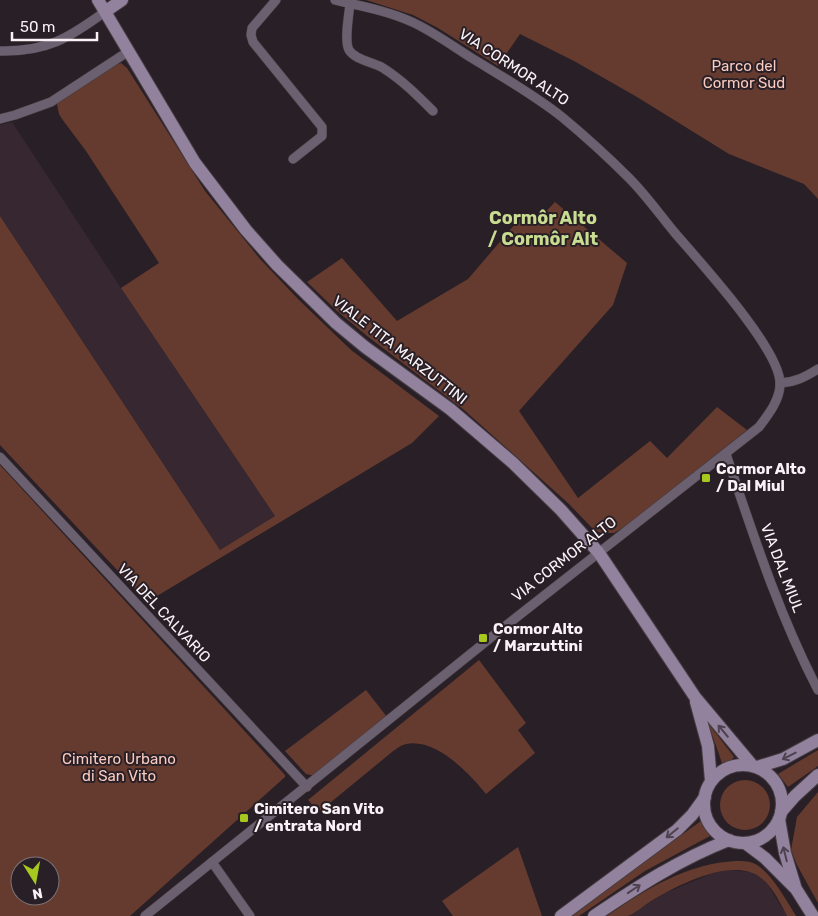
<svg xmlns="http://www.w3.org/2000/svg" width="818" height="916" font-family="Rubik,sans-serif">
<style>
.built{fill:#362731}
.green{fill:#653b2f;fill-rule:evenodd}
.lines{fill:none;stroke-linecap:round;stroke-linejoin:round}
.street-casing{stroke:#463d43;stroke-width:10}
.secondary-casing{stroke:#463d43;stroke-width:14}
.street{stroke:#6a6070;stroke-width:9}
.secondary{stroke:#92829d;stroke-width:12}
.oneway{stroke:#4e4250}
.poi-dot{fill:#a7c81f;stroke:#291f26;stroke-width:2}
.labels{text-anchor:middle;stroke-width:4;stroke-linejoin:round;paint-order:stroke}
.park-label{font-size:15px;fill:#facbbe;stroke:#291f26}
.street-label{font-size:15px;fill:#f9f2f6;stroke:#291f26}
.poi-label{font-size:15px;font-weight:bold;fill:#f9f2f6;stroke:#291f26;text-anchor:start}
.quarter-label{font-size:18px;font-weight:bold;fill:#c8dd92;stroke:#291f26}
</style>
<rect width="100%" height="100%" fill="#291f26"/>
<g class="built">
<polygon points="12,122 121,288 275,516 220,550 0,216 0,125"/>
<polygon points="727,870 752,872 761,878 768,885 787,916 628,916 665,893 713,873"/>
</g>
<g class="green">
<polygon points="366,0 818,0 818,199 804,184 729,154 637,97 574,61 520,34 498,66 438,28 413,15"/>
<polygon points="121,63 127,68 205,191 260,259 299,300 351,350 439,416 412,443 147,602 0,445 0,216 220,550 275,516 121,288 159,263 86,151 62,119 59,114 57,104 60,99 118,64"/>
<polygon points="555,202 627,263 613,305 519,411 578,498 650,441 667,458 717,407 747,430 626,526 614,533 601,533 594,530 569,504 463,409 367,336 337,311 307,282 342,258 397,321 468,279 522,216 533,225"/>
<path d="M 0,465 L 285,775 L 285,777 L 130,916 L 0,916 ZM 20,866 L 50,866 L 50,896 L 20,896 Z"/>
<path d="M 479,660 L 526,723 L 518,730 L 535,753 L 486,794 C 469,773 436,738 406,744 C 401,745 396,749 392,752 L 319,812 L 308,800 Z"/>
<polygon points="366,690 387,717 315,776 306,774 285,751"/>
<polygon points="708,723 734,757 730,762 722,763"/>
<polygon points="818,750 818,766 788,787 778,774"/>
<circle cx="745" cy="805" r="25"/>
<polygon points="818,792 818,903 797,865 791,850 797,817"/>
<polygon points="701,821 710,836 645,871 579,916 569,916"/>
<polygon points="518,847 542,916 453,916 442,901"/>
<path d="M 736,861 C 742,861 747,861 753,863 C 769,869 787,901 796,916 L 787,916 C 780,903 773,887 761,878 C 734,856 678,885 653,900 C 646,904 633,915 627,916 C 621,916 613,916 607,916 C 646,889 688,863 736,861 Z"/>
</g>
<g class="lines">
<defs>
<g id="street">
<polyline points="276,0 252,28 251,35 253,42 322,127 322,136 293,159"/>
<path d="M 350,4 C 349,14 344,41 349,50 C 355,60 373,62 383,68 C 402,80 417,95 433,111"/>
<path d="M 0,51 C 47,52 69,38 106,11"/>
<polyline points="0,119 15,115 51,102 129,51"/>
<path d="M 780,383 C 796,382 805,377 818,369"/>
<path d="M 726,454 C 753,534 779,615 818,690"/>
<polyline points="0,457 307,787"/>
<polyline points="212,862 250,916"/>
<path d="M 145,916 L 499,631 L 759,427 C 768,415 780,400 780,384 C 781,350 699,261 675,233 C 660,215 646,195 629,178 C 608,157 585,136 562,117 C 533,94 501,76 470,57 C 451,45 432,31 412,22 C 388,11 361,6 335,0"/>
</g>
<g id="secondary">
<polyline points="98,0 195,163 246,230 277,265 336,323 365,347 450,409 513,463 561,510 599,553 695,697 752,765"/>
<polyline points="106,11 122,0"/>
<polyline points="696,702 708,746 711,781"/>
<circle cx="743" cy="804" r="39"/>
<polyline points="757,767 783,759 818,740"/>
<polyline points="781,812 795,796 818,775"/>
<polyline points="779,819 785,853 795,886"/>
<polyline points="745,843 765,858 796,889 813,916"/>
<polyline points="561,916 677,830 692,815 705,797"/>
<path d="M 594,916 C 637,887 680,859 729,840"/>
</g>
</defs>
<use href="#street" class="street-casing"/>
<use href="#secondary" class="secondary-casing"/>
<use href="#street" class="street"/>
<use href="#secondary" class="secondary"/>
</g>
<defs><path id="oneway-shaft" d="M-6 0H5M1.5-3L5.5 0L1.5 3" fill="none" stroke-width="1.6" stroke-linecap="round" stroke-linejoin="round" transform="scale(1.25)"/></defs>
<g class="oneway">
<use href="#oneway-shaft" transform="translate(723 731) rotate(-130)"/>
<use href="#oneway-shaft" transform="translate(789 756) rotate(153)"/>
<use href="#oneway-shaft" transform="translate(672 833) rotate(141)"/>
<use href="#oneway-shaft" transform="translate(785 854) rotate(-104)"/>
<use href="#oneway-shaft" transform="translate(634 889) rotate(-34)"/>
</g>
<g class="poi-dot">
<rect x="701" y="473" width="10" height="10" rx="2.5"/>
<rect x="478" y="633" width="10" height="10" rx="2.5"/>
<rect x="239" y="813" width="10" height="10" rx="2.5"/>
</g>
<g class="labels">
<g class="park-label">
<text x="744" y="71">Parco del<tspan x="744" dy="17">Cormor Sud</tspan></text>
<text x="119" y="764">Cimitero Urbano<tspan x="119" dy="17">di San Vito</tspan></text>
</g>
<g class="street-label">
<text transform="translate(514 67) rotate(33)" y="5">VIA CORMOR ALTO</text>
<text transform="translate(400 350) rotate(38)" y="5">VIALE TITA MARZUTTINI</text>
<text transform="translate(564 559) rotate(-38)" y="5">VIA CORMOR ALTO</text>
<text transform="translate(782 568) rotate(69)" y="5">VIA DAL MIUL</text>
<text transform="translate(164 613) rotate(47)" y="5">VIA DEL CALVARIO</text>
</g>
<g class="poi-label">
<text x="716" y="474">Cormor Alto<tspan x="716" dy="17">/ Dal Miul</tspan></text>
<text x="493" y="634">Cormor Alto<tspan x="493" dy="17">/ Marzuttini</tspan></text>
<text x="254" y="814">Cimitero San Vito<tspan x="254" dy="17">/ entrata Nord</tspan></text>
</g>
<g class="quarter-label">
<text x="543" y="224">Cormôr Alto<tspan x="543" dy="21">/ Cormôr Alt</tspan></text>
</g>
</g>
<g transform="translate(35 881) rotate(169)"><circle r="24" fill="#291f26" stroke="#7c7379"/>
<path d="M0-4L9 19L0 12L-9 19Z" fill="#a7c81f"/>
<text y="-8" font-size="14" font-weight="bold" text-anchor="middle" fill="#f9f2f6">N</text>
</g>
<path d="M12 32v8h85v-8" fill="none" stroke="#f9f2f6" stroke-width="2.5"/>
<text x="20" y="32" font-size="15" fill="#f9f2f6" stroke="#291f26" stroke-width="4" paint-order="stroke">50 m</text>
</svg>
